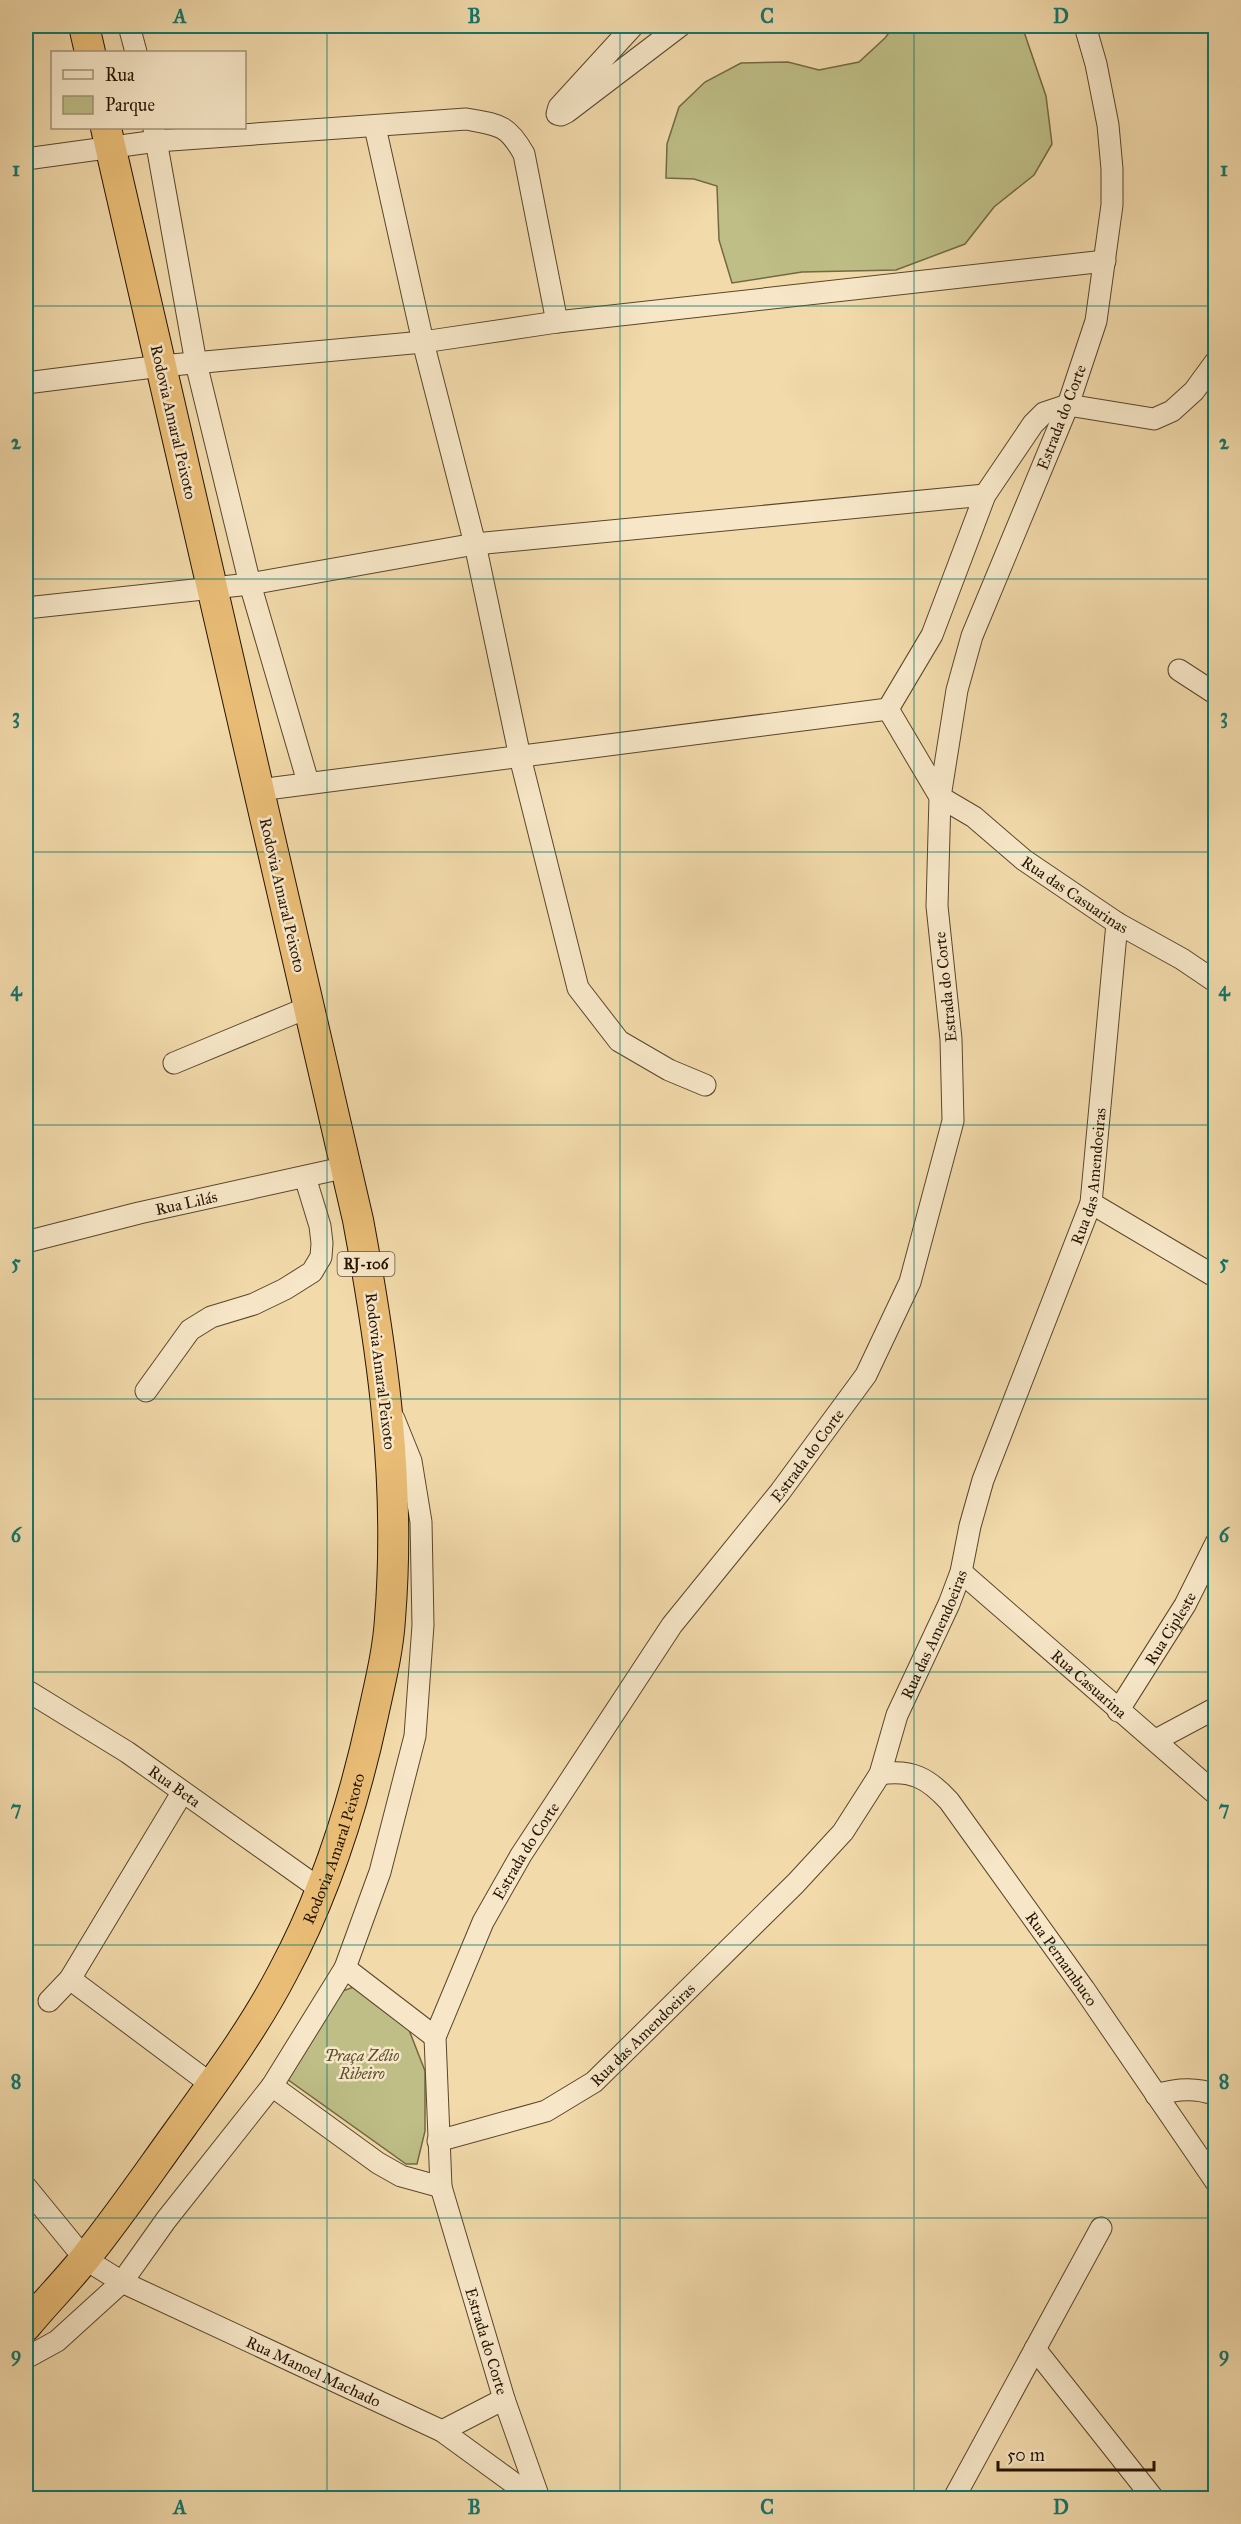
<svg xmlns="http://www.w3.org/2000/svg" width="1241" height="2524" font-family="'IM FELL Great Primer',serif">
<style>
.green{fill:#bebe86;stroke:#726943;stroke-width:1.5}
.lines{fill:none;stroke-linecap:round;stroke-linejoin:round}
.minor-casing{stroke:#59462b;stroke-width:23}
.highway-casing{stroke:#261400;stroke-width:32}
.minor{stroke:#f7e7c8;stroke-width:21}
.highway{stroke:#e9bd76;stroke-width:30}
.grid{fill:none;stroke:#0f766e;stroke-width:1.5;stroke-opacity:0.55}
.labels{text-anchor:middle;stroke-width:5;stroke-linejoin:round;paint-order:stroke}
.shield{fill:#f7e7c8;stroke:#65533c;stroke-width:1.5}
.shield-label{font-size:15px;font-weight:bold;fill:#261400}
.street-label{font-size:16px;fill:#261400;stroke:#f7e7c8}
.park-label{font-size:16px;font-style:italic;fill:#5b502f;stroke:#f7e7c8}
.neatline{fill:none;stroke:#0f766e;stroke-width:2}
.grid-label{font-size:20px;text-anchor:middle;font-weight:bold;fill:#0f766e}
</style>
<rect width="100%" height="100%" fill="#f2daab"/>
<filter id="stains"><feTurbulence type="fractalNoise" baseFrequency=".00333" numOctaves="4"/><feColorMatrix values="0 0 0 0 .2 0 0 0 0 .09 0 0 0 0 .02 0 0 0 .5 -.17"/></filter>
<radialGradient id="worn" r=".72"><stop offset=".6" stop-color="#630" stop-opacity="0"/><stop offset="1" stop-color="#630" stop-opacity=".3"/></radialGradient>
<g class="green">
<polygon points="894,26 1022,26 1046,96 1052,144 1034,175 994,207 965,244 896,270 802,272 732,283 719,240 717,186 694,179 666,178 667,144 679,107 705,82 741,63 788,62 819,70 859,62 885,38"/>
<polygon points="356,1986 409,2030 425,2071 425,2131 417,2164 406,2164 287,2079 340,1992"/>
</g>
<g class="lines">
<defs>
<g id="minor">
<polyline points="129,26 136,52"/>
<polyline points="633,26 559,107 557,114 561,115 567,112 680,26"/>
<path id="s1" d="M 1085,26 L 1096,64 L 1108,125 L 1112,169 L 1112,205 L 1096,321 L 1068,405 L 972,636 L 957,690 L 940,797 L 974,817 L 1024,860 L 1117,923 L 1182,959 L 1216,982"/>
<polyline points="375,127 423,342 475,544 520,757 578,988 619,1041 669,1070 705,1085"/>
<polyline points="154,129 196,363 250,584 308,782"/>
<path d="M 26,159 L 157,141 L 466,119 C 499,125 507,124 524,154 L 557,322"/>
<polyline points="26,383 161,366 423,342 557,322 1105,261"/>
<polyline points="26,608 250,584 475,544 985,495"/>
<polyline points="1179,670 1216,694"/>
<polyline points="259,790 888,709 932,635 985,495 1033,424 1044,413 1068,405 1154,419 1172,411 1194,391 1216,361"/>
<polyline points="174,1063 309,1007"/>
<polyline points="1091,1203 1216,1277"/>
<path id="s2" d="M 26,1242 L 139,1213 L 347,1167"/>
<polyline points="146,1391 190,1330 211,1317 254,1304 285,1289 312,1272 321,1257 322,1243 320,1226 305,1177"/>
<path id="s3" d="M 961,1572 L 1216,1794"/>
<path id="s4" d="M 26,1690 L 127,1752 L 320,1889"/>
<path id="s5" d="M 1118,1711 L 1185,1605 L 1216,1543"/>
<polyline points="1156,1740 1216,1708"/>
<path id="s6" d="M 880,1774 C 911,1769 928,1778 949,1801 L 1084,1989 L 1216,2182"/>
<polyline points="345,1968 435,2037"/>
<polyline points="70,1979 212,2085"/>
<polyline points="49,2001 70,1979 182,1793"/>
<polyline points="272,2086 378,2163 401,2176 441,2187"/>
<path d="M 1156,2095 C 1175,2089 1196,2087 1216,2095"/>
<path id="s7" d="M 438,2141 L 546,2111 L 594,2082 L 796,1883 L 843,1832 L 880,1774 L 897,1715 L 949,1604 L 961,1572 L 970,1526 L 983,1480 L 1091,1203 L 1117,923"/>
<path id="s8" d="M 26,2187 L 85,2259 L 122,2282 L 442,2431 L 534,2498"/>
<polyline points="1035,2349 1153,2498"/>
<polyline points="26,2358 57,2341 122,2282 166,2220 272,2086 345,1968 380,1872 415,1736 423,1625 421,1522 411,1461 394,1419"/>
<polyline points="442,2431 504,2399"/>
<path id="s9" d="M 539,2498 L 504,2399 L 441,2187 L 435,2037 L 483,1922 L 521,1855 L 672,1625 L 780,1492 L 866,1375 L 910,1282 L 953,1121 L 951,1039 L 937,906 L 940,797 L 888,709"/>
<polyline points="954,2498 1101,2228"/>
</g>
<g id="highway">
<polyline points="84,26 90,52"/>
<path id="s10" d="M 26,2326 C 45,2303 67,2281 86,2257 C 120,2215 151,2169 183,2125 C 219,2075 255,2026 283,1972 C 326,1892 354,1803 373,1715 C 380,1683 388,1651 390,1619 C 401,1482 383,1354 358,1220 L 106,128"/>
</g>
</defs>
<use href="#minor" class="minor-casing"/>
<use href="#highway" class="highway-casing"/>
<use href="#minor" class="minor"/>
<use href="#highway" class="highway"/>
</g>
<path class="grid" d="M 327,26 L 327,2498M 620,26 L 620,2498M 914,26 L 914,2498M 26,306 L 1216,306M 26,579 L 1216,579M 26,852 L 1216,852M 26,1125 L 1216,1125M 26,1399 L 1216,1399M 26,1672 L 1216,1672M 26,1945 L 1216,1945M 26,2218 L 1216,2218"/>
<g class="labels">
<rect class="shield" x="337.5" y="1252" width="57" height="24" rx="4.5"/>
<g class="shield-label">
<text x="366" y="1269">RJ-106</text>
</g>
<g class="street-label">
<text transform="translate(1061 417) rotate(-69)" y="6">Estrada do Corte</text>
<text transform="translate(174 422) rotate(77)" y="6">Rodovia Amaral Peixoto</text>
<text dy="6" stroke="none"><textPath href="#s1" startOffset="969">Rua das Casuarinas</textPath></text>
<text transform="translate(283 895) rotate(77)" y="6">Rodovia Amaral Peixoto</text>
<text transform="translate(945 987) rotate(-96)" y="6">Estrada do Corte</text>
<text dy="6" stroke="none"><textPath href="#s7" startOffset="1226">Rua das Amendoeiras</textPath></text>
<text dy="6" stroke="none"><textPath href="#s2" startOffset="165">Rua Lilás</textPath></text>
<text transform="translate(381 1371) rotate(83)" y="6">Rodovia Amaral Peixoto</text>
<text dy="6" stroke="none"><textPath href="#s9" startOffset="1170">Estrada do Corte</textPath></text>
<text dy="6" stroke="none"><textPath href="#s5" startOffset="98">Rua Cipleste</textPath></text>
<text dy="6" stroke="none"><textPath href="#s7" startOffset="740">Rua das Amendoeiras</textPath></text>
<text dy="6" stroke="none"><textPath href="#s3" startOffset="170">Rua Casuarina</textPath></text>
<text dy="6" stroke="none"><textPath href="#s4" startOffset="177">Rua Beta</textPath></text>
<text dy="6" stroke="none"><textPath href="#s10" startOffset="572">Rodovia Amaral Peixoto</textPath></text>
<text dy="6" stroke="none"><textPath href="#s9" startOffset="684">Estrada do Corte</textPath></text>
<text dy="6" stroke="none"><textPath href="#s6" startOffset="272">Rua Pernambuco</textPath></text>
<text dy="6" stroke="none"><textPath href="#s7" startOffset="236">Rua das Amendoeiras</textPath></text>
<text transform="translate(487 2341) rotate(73)" y="6">Estrada do Corte</text>
<text dy="6" stroke="none"><textPath href="#s8" startOffset="348">Rua Manoel Machado</textPath></text>
</g>
<g class="park-label">
<text x="362" y="2061">Praça Zélio<tspan x="362" dy="18">Ribeiro</tspan></text>
</g>
</g>
<rect width="1241" height="2524" fill="none" stroke="#f2daab" stroke-width="66"/>
<rect x="51" y="51" width="195" height="78" fill="#f7e7c8" stroke="#a39378" stroke-width="1.5"/>
<rect x="63" y="70" width="30" height="9" fill="#f7e7c8" stroke="#a39378" stroke-width="1.5"/>
<text x="105" y="81" font-size="18" fill="#261400">Rua</text>
<rect x="63" y="96" width="30" height="18" fill="#bebe86" stroke="#a39378" stroke-width="1.5"/>
<text x="105" y="111" font-size="18" fill="#261400">Parque</text>
<path d="M998 2461v9h156v-9" fill="none" stroke="#261400" stroke-width="3"/>
<text x="1007" y="2461" font-size="18" fill="#261400" stroke="#f7e7c8" stroke-width="4.5" paint-order="stroke">50 m</text>
<rect x="33" y="33" width="1175" height="2458" class="neatline"/>
<g class="grid-label">
<text x="180" y="23">A</text>
<text x="474" y="23">B</text>
<text x="767" y="23">C</text>
<text x="1061" y="23">D</text>
<text x="16" y="176">1</text>
<text x="1224" y="176">1</text>
<text x="16" y="449">2</text>
<text x="1224" y="449">2</text>
<text x="16" y="723">3</text>
<text x="1224" y="723">3</text>
<text x="16" y="996">4</text>
<text x="1224" y="996">4</text>
<text x="16" y="1269">5</text>
<text x="1224" y="1269">5</text>
<text x="16" y="1542">6</text>
<text x="1224" y="1542">6</text>
<text x="16" y="1815">7</text>
<text x="1224" y="1815">7</text>
<text x="16" y="2088">8</text>
<text x="1224" y="2088">8</text>
<text x="16" y="2361">9</text>
<text x="1224" y="2361">9</text>
<text x="180" y="2514">A</text>
<text x="474" y="2514">B</text>
<text x="767" y="2514">C</text>
<text x="1061" y="2514">D</text>
</g>
<rect width="100%" height="100%" filter="url(#stains)"/>
<rect width="100%" height="100%" fill="url(#worn)"/>
</svg>
